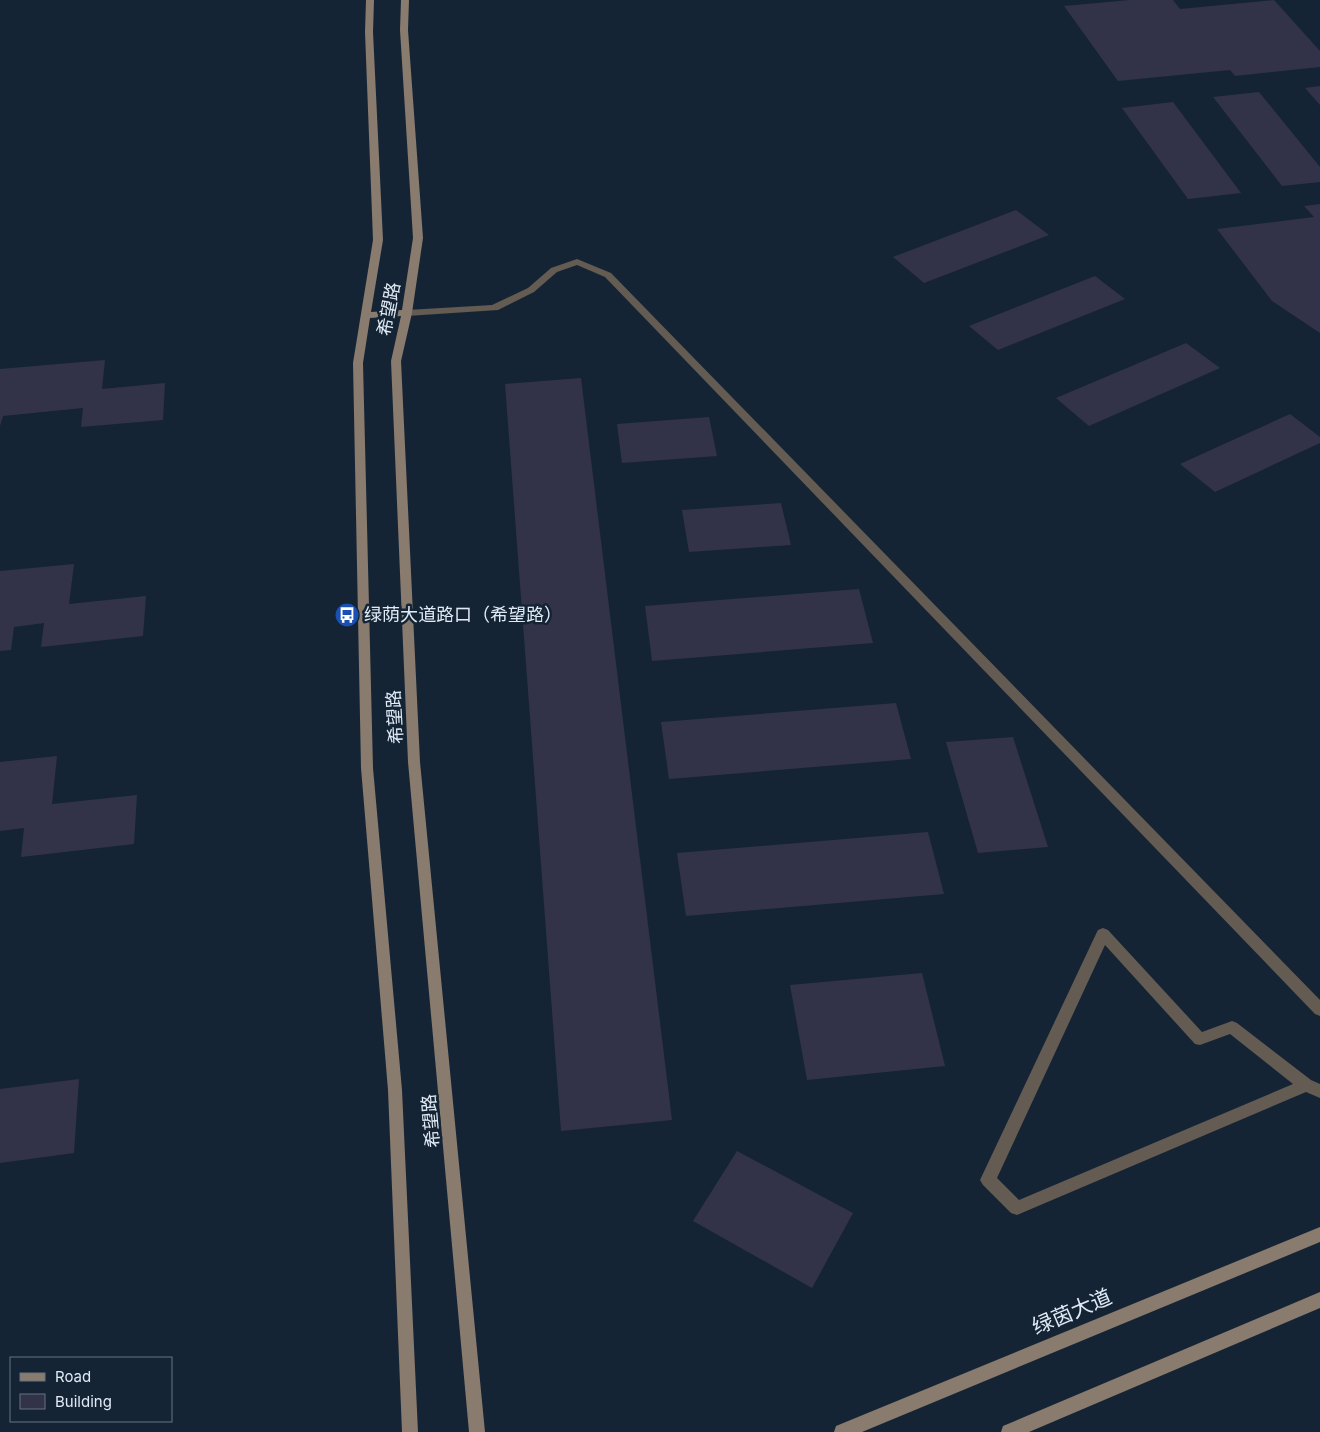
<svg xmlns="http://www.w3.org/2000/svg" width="1320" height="1432" font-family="Inter,'Noto Sans SC',sans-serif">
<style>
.building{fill:#323348}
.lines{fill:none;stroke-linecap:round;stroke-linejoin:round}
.lane{fill:#645b53;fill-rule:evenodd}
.street{fill:#645b53;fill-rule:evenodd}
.secondary{fill:#897b6e;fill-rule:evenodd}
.labels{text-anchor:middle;stroke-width:5;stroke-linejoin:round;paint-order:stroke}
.street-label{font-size:18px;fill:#dfeaf5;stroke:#152434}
.poi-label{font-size:18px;fill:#dfeaf5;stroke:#152434;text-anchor:start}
.near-street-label{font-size:21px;fill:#dfeaf5;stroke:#152434}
</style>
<rect width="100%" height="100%" fill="#152434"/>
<g class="building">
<polygon points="1130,0 1173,0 1180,9 1274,0 1320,51 1320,67 1235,76 1230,70 1118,81 1064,6"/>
<polygon points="1320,86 1320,105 1305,88"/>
<polygon points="1259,92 1320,167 1320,182 1282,186 1213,97"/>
<polygon points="1173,102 1241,193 1188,199 1122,108"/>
<polygon points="1320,204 1320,333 1272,301 1217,229 1314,217 1304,206"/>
<polygon points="1016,210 1049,235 924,283 893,257"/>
<polygon points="1095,276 1125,299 998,350 969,326"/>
<polygon points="1186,343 1220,368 1089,426 1056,398"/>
<polygon points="105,360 102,389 165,383 163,420 81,427 83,408 3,416 0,426 0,369"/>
<polygon points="581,378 672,1120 561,1131 505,384"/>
<polygon points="1290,414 1320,437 1320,443 1215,492 1180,464"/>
<polygon points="709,417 717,456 622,463 617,424"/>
<polygon points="781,503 791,545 689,552 682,510"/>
<polygon points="74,564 69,604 146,596 143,636 41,647 44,623 14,627 11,650 0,651 0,571"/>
<polygon points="859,589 873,643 652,661 645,606"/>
<polygon points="896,703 911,759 669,779 661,722"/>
<polygon points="1013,737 1048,847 978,853 946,742"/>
<polygon points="57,756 52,804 137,795 134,844 21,857 24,828 0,831 0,762"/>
<polygon points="928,832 944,894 686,916 677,853"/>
<polygon points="922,973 945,1066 807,1080 790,985"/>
<polygon points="79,1079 74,1153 0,1163 0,1089"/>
<polygon points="737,1151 853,1213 812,1288 693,1221"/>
</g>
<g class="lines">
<path class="lane" d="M 1103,928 L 1108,930 L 1202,1032 L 1232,1021 L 1237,1023 L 1311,1080 L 1320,1084 L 1320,1098 L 1306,1092 L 1017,1215 L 1011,1213 L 983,1185 L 980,1180 L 1096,934 L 1098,930 ZM 1105,945 L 1195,1044 L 1200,1045 L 1230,1034 L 1293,1084 L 1019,1200 L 997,1178 Z"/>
<polygon class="street" points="577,259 611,273 1320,1000 1320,1016 1315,1014 605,277 577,265 557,272 534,292 498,310 407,316 402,313 407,310 492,305 528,288 551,268"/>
<g class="secondary">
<polygon points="366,0 374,0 373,32 383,240 371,312 402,310 413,238 400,30 401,0 409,0 408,30 423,238 412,313 401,361 420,762 485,1432 469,1432 408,762 391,361 401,316 370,318 363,363 373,768 402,1090 418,1432 402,1432 388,1090 361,768 353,363 373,240 365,32"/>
<polygon points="1320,1227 1320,1242 862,1432 834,1432 836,1426"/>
<polygon points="1320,1292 1320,1308 1029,1432 1001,1432 1003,1426"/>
</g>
</g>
<defs>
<symbol id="bus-disc" viewBox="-11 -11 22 22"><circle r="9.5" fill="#1a4fb4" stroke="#152434"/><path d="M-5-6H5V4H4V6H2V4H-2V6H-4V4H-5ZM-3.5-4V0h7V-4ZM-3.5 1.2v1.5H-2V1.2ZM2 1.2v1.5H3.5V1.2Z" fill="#fff"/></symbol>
</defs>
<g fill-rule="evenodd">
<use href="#bus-disc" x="333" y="601" width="28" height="28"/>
</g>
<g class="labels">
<g class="street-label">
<text transform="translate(389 309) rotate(-79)" y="6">希望路</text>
<text transform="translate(395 717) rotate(-93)" y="6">希望路</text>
<text transform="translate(431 1121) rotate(-95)" y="6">希望路</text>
</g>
<g class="poi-label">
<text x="364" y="621">绿荫大道路口（希望路）</text>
</g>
<g class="near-street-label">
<text transform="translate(1072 1312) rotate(-23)" y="7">绿茵大道</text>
</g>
</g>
<rect x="10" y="1357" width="162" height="65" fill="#152434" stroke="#667381"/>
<rect x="20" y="1373" width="25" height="8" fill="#897b6e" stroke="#667381"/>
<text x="55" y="1382" font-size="15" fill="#dfeaf5">Road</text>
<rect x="20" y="1394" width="25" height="15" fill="#323348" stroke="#667381"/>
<text x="55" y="1407" font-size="15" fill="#dfeaf5">Building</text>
</svg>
